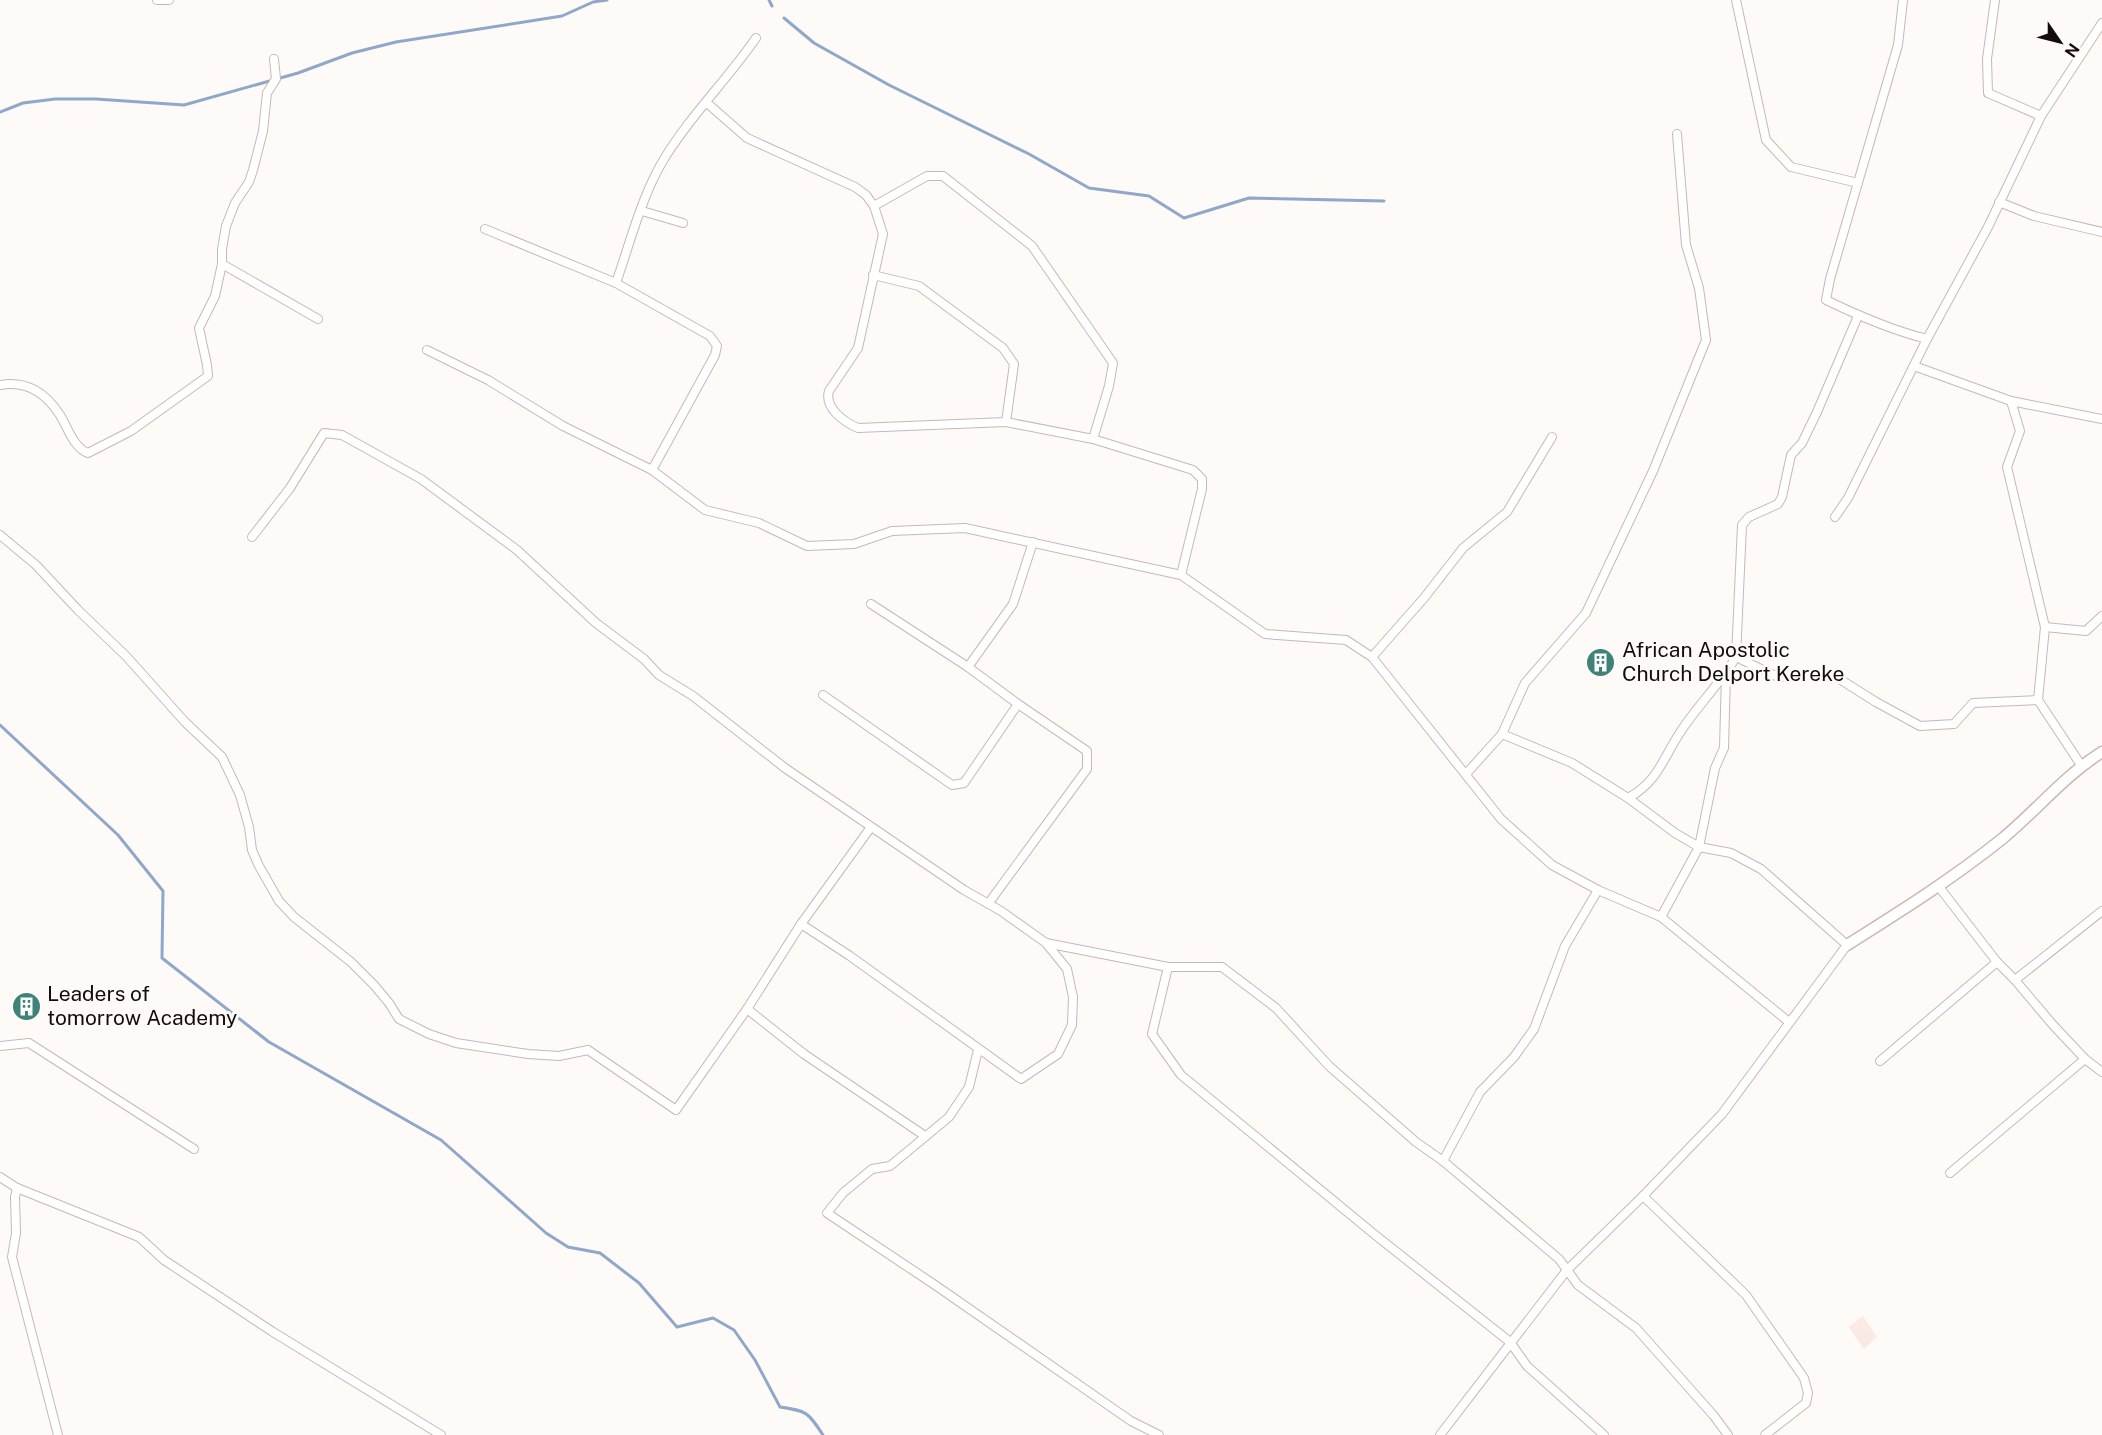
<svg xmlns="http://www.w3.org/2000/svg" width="2102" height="1435" font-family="'Public Sans',sans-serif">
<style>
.built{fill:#fbe9e3}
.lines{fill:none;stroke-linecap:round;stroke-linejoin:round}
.stream{stroke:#8fa7c9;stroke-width:3}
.minor-casing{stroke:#cbb7b0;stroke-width:10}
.tertiary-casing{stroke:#cbb7b0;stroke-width:13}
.minor{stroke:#fff;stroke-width:8}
.tertiary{stroke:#fff;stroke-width:10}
.labels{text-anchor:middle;stroke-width:6;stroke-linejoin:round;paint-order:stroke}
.poi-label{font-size:21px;fill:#130c0a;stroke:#fefaf8;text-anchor:start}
</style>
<rect width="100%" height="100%" fill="#fefaf8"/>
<polygon class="built" points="1863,1316 1877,1337 1864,1349 1849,1327"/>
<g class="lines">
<g class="stream">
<polyline points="769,0 772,6"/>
<polyline points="784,18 814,43 889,85 1029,154 1089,188 1149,196 1184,218 1249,198 1384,201"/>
<polyline points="0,112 23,103 55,99 96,99 184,105 298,73 352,53 396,42 562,16 593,2 607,0"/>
<path d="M 0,725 L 118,835 L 163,891 L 162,958 L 269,1042 L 441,1140 L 546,1233 L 568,1247 L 600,1253 L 639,1283 L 677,1327 L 713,1318 L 734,1330 L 755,1360 L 780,1407 C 807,1411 808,1412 823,1435"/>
</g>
<defs>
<g id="minor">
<polyline points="157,0 169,0"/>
<polyline points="1736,0 1766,140 1791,167 1858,183"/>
<path d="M 1903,0 L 1898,45 L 1830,279 L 1826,300 C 1859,316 1891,330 1927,339"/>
<polyline points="1995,0 1987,59 1988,93 2041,116"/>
<path d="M 707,103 L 747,138 L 855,187 L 866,195 L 874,206 L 883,234 L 858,348 L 829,391 C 824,408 844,422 858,428 L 1006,422 L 1093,439 L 1193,470 L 1202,479 L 1202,489 L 1181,575"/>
<polyline points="1999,202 2034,216 2102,232"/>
<polyline points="874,206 927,176 943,176 1032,246 1113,363 1109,386 1093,439"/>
<polyline points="642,211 683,223"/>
<polyline points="485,229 616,283 710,336 717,346 715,355 652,470"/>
<polyline points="222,264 318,319"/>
<polyline points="873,275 919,286 1003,348 1014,364 1006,422"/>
<path d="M 616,283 C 630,243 642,195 664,159 C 690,116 727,80 756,38"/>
<polyline points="427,350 488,380 563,426 652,470 705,510 759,523 807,546 854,544 892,531 965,528 1181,575 1265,634 1346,640 1372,657 1501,819 1552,865 1598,890 1661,917 1789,1022"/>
<polyline points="1914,366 2011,401 2102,419"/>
<path d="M 0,385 C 26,380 46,393 60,415 C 68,428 73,447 88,453 L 131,431 L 208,376 L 207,365 L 199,328 L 215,296 L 222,264 L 222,249 L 226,226 L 235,203 L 249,182 L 253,170 L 263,131 L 267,93 L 276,79 L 274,59"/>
<polyline points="2011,401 2020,431 2007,467 2045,627 2038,700 2081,765"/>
<polyline points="1835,517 1848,498 1927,339 1988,227 2041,116 2102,23"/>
<polyline points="0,535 36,565 78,610 126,656 185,722 222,757 240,795 249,827 252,850 259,866 279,901 294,917 351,962 374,985 389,1003 399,1019 429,1034 456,1043 528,1054 559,1056 588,1050 676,1110 747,1009 801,924 871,827"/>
<polyline points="252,537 290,488 324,433 342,435 421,479 517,550 596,623 644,659 659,675 693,696 785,768 964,890 1001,911 1046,943 1168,967 1222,967 1276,1008 1329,1066 1416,1142 1443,1161"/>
<polyline points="871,604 968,667 1018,704 1087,751 1087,769 988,904"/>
<polyline points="2045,627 2086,631 2102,616"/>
<polyline points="1372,657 1424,598 1463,548 1507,512 1552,437"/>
<polyline points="1736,657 1778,677 1830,673 1876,702 1920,726 1954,724 1973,703 2038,700"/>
<polyline points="968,667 1013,604 1033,542"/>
<polyline points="823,695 952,785 964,783 1018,704"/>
<polyline points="1466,774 1502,734 1525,683 1586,613 1653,471 1706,340 1699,288 1686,245 1677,134"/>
<path d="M 1628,798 C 1658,782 1663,758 1681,731 C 1698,705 1720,684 1736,657 L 1742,525 L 1749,517 L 1778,504 L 1782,497 L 1791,455 L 1802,443 L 1817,412 L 1858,316"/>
<polyline points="1939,887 1997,962 2015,980 2053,1025 2085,1059 2102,1072"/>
<polyline points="1598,890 1565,946 1534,1029 1514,1057 1480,1092 1443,1161 1559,1259 1578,1285 1636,1328 1714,1416 1728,1435"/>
<polyline points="1661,917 1699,847 1715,768 1724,748 1726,674"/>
<polyline points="801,924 850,956 1021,1079 1058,1054 1072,1025 1073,997 1067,969 1046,943"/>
<polyline points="1168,967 1152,1034 1181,1075 1374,1234 1510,1342 1527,1366 1604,1435"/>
<polyline points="2015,980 2102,911"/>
<polyline points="747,1009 804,1054 925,1136"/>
<polyline points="0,1046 29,1043 194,1149"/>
<polyline points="978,1050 969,1087 949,1117 890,1166 872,1169 843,1193 827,1213 935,1285 1131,1421 1159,1435"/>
<polyline points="1880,1061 1997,962"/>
<polyline points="1950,1173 2085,1059"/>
<polyline points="0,1177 17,1188 139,1237 164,1260 273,1332 441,1435"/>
<polyline points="17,1188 15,1197 16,1233 12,1257 58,1435"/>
<polyline points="1643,1196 1746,1295 1804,1378 1808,1393 1806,1403 1765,1435"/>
<polyline points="1440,1435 1567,1270 1643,1196 1722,1114 1847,945 1761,869 1731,853 1699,847 1675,833 1628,798 1572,763 1502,734"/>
</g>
<path id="tertiary" d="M 1847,945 C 1901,911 1952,879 2002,839 C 2036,811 2064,776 2102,752"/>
</defs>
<use href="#minor" class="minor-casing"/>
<use href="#tertiary" class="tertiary-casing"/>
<use href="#minor" class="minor"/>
<use href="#tertiary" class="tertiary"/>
</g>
<defs>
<symbol id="building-disc" viewBox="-11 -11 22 22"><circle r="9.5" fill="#3e8378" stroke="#fefaf8"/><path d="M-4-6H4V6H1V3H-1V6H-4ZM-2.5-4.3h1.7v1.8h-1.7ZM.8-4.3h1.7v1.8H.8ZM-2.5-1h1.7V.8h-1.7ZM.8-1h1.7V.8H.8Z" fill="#fff"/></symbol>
</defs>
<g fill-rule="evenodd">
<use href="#building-disc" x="1584" y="646" width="33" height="33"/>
<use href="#building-disc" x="10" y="990" width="33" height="33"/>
</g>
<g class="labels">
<g class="poi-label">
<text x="1622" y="657">African Apostolic<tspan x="1622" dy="24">Church Delport Kereke</tspan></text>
<text x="47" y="1001">Leaders of<tspan x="47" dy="24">tomorrow Academy</tspan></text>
</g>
</g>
<g transform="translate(2060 42) rotate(125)" stroke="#fefaf8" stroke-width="4.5" paint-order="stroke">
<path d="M0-4.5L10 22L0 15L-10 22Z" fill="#130c0a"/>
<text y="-9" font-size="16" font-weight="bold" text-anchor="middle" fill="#130c0a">N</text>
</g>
</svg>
